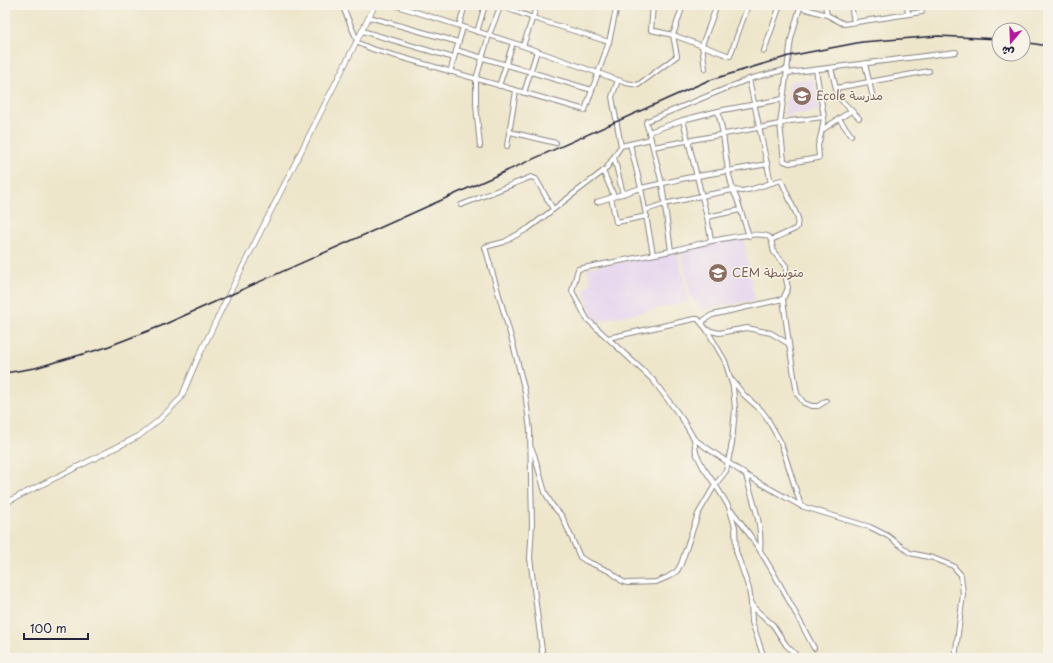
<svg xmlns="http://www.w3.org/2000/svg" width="1053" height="663" font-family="'Playpen Sans','Playpen Sans Arabic',sans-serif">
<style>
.built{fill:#e5d3f0}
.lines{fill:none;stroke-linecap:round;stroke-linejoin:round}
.minor-casing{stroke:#888483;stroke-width:6}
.tertiary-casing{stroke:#888483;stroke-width:6}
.minor{stroke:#fff;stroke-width:4}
.tertiary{stroke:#fff;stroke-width:4.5}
.rail{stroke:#22223b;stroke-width:1.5}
.labels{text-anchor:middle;stroke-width:3;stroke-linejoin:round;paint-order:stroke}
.education-label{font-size:12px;fill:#785e54;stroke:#f7f3e8;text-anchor:start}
</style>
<rect width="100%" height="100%" fill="#f7f3e8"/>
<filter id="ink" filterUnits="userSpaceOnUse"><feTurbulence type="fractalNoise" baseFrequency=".025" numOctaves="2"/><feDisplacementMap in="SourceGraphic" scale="8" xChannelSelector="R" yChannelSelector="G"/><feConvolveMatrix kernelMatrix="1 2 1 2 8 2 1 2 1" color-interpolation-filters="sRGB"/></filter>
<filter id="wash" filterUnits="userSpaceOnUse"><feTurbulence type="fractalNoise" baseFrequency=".012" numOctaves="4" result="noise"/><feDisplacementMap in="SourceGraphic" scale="16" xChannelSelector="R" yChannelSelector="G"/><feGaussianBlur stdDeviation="0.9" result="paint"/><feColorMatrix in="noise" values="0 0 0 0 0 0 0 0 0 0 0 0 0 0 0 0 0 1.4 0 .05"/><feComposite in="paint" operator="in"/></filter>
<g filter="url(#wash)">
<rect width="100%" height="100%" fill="#eee6cb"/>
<g class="built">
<polygon points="813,79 819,110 784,116 790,82"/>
<polygon points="743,237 755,300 701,310 690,296 681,250"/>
<polygon points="677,252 689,302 598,321 592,315 584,291 591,282 587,268"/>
</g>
</g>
<g filter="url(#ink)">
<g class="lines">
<defs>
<g id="minor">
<polyline points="342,5 357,40"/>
<polyline points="394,5 523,46 626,83 638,85 677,56 673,35 683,5"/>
<polyline points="653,5 651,30 673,35 730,56 748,5"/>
<polyline points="792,5 827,15 844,24 922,12"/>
<polyline points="825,5 827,15"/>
<polyline points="851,5 854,22"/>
<polyline points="907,5 908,14"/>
<polyline points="501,6 533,18 609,42"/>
<polyline points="800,7 791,39 780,124 784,161 789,163 818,158 819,157 818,146 822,130 824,117 816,70"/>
<polyline points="369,17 458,42"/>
<polyline points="459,26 465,5"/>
<polyline points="362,31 454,58"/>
<polyline points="477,32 485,5"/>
<polyline points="356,42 372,49 585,110 609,42 617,5"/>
<polyline points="523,46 537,5"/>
<polyline points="456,50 592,90"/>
<polyline points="764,51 780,5"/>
<polyline points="865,64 873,98"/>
<polyline points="831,68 838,97 859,118"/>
<polyline points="705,69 702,45 717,5"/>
<polyline points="450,72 463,27"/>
<polyline points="788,73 956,52"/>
<polyline points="749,79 771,183"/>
<polyline points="499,86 513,43"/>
<polyline points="836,88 929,71"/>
<polyline points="524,93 537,51"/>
<path d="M 718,111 L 683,120 L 649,132 L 662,184 L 671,251 C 686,247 758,228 769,237 C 773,241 772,247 774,252 C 777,257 783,261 786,266 L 786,279 L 788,288 L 783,299 L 789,344 L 797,394 L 804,403 L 812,406 L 818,406 L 826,401"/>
<polyline points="839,119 851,135"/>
<polyline points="683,120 707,217 711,240"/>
<polyline points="822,130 851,111"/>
<polyline points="510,132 556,143"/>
<polyline points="649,132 646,123 647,121 749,79 788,69"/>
<polyline points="630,144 641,188 653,254"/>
<polyline points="480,146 476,105 476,79 489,35 501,5"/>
<polyline points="507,146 516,91"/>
<polyline points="621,146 651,139"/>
<polyline points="653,147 780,124 790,121 824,117"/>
<polyline points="614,157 623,194"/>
<polyline points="603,171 614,196"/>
<polyline points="611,197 616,222 617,222 647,216"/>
<polyline points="597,202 641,188 686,178 768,164"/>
<polyline points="461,205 531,177 536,179 553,209"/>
<polyline points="646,210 664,204 701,196 733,190 742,191 752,189 781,180 798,218 797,227 795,229 771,240"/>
<polyline points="707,217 740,210"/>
<polyline points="749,236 737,199 733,190 728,171 723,134 718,111 783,99"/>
<polyline points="671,251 578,269 572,291 587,319 653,380 683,420 694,439 746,475 801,506 870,527 888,536 910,553 933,558 953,566 961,575 963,594 955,658"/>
<polyline points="703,323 704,320 712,315 783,299"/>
<polyline points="608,338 694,319 698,319 707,330 719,333 747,328 771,333 789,344"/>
<polyline points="733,381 744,395 762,411 767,418 781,443 801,506"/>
<polyline points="694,439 696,453 703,467 718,489 729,507 735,527 736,551 749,589 751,602 755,609 773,625 786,645 799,658"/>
<polyline points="531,448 534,454 545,492 552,505 562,516 580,557 586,561 611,572 623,582 628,583 656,582 668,577 677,571 681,564 698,514 715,485 726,471 732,443 735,409 733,387 725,361 707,330"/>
<path d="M 746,475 C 752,500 763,524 760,550"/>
<path d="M 732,511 C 765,552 789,601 814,648"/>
<polyline points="751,603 752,622 764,658"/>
<polyline points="543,658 530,558 532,525 530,430 525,392 513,344 485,247 504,242 529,228 606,169 621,146 612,97 618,80"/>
</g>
<polyline id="tertiary" points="5,503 139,436 159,420 181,398 197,360 229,294 375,5"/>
</defs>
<use href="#minor" class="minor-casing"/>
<use href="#tertiary" class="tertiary-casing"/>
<use href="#minor" class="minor"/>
<use href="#tertiary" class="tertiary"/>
<g class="rail">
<polyline points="1023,42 1048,46"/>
<polyline points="5,373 35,368 104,348 161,326 707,81 789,56 862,42 938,36 999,39"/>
</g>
</g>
</g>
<defs>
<symbol id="school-disc" viewBox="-11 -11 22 22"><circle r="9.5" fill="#8d6e63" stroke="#f7f3e8"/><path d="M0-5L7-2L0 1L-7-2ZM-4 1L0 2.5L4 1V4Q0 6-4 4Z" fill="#fff"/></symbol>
</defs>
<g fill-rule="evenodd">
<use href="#school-disc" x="791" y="85" width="22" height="22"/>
<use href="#school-disc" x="707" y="262" width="22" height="22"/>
</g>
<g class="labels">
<g class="education-label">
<text x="816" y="100">Ecole مدرسة</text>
<text x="732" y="277">CEM متوسطة</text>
</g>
</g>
<rect width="1053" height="663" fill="none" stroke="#f7f3e8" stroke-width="20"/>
<g transform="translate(1011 42) rotate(199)"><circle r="19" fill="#f7f3e8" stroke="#a29fa3"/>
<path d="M0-3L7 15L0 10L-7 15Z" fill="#b5179e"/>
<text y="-6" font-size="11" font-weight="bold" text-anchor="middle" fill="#22223b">ش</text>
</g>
<path d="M24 633v6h64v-6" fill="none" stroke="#22223b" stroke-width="2"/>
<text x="30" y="633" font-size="12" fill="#22223b" stroke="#f7f3e8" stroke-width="3" paint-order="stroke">100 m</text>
</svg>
